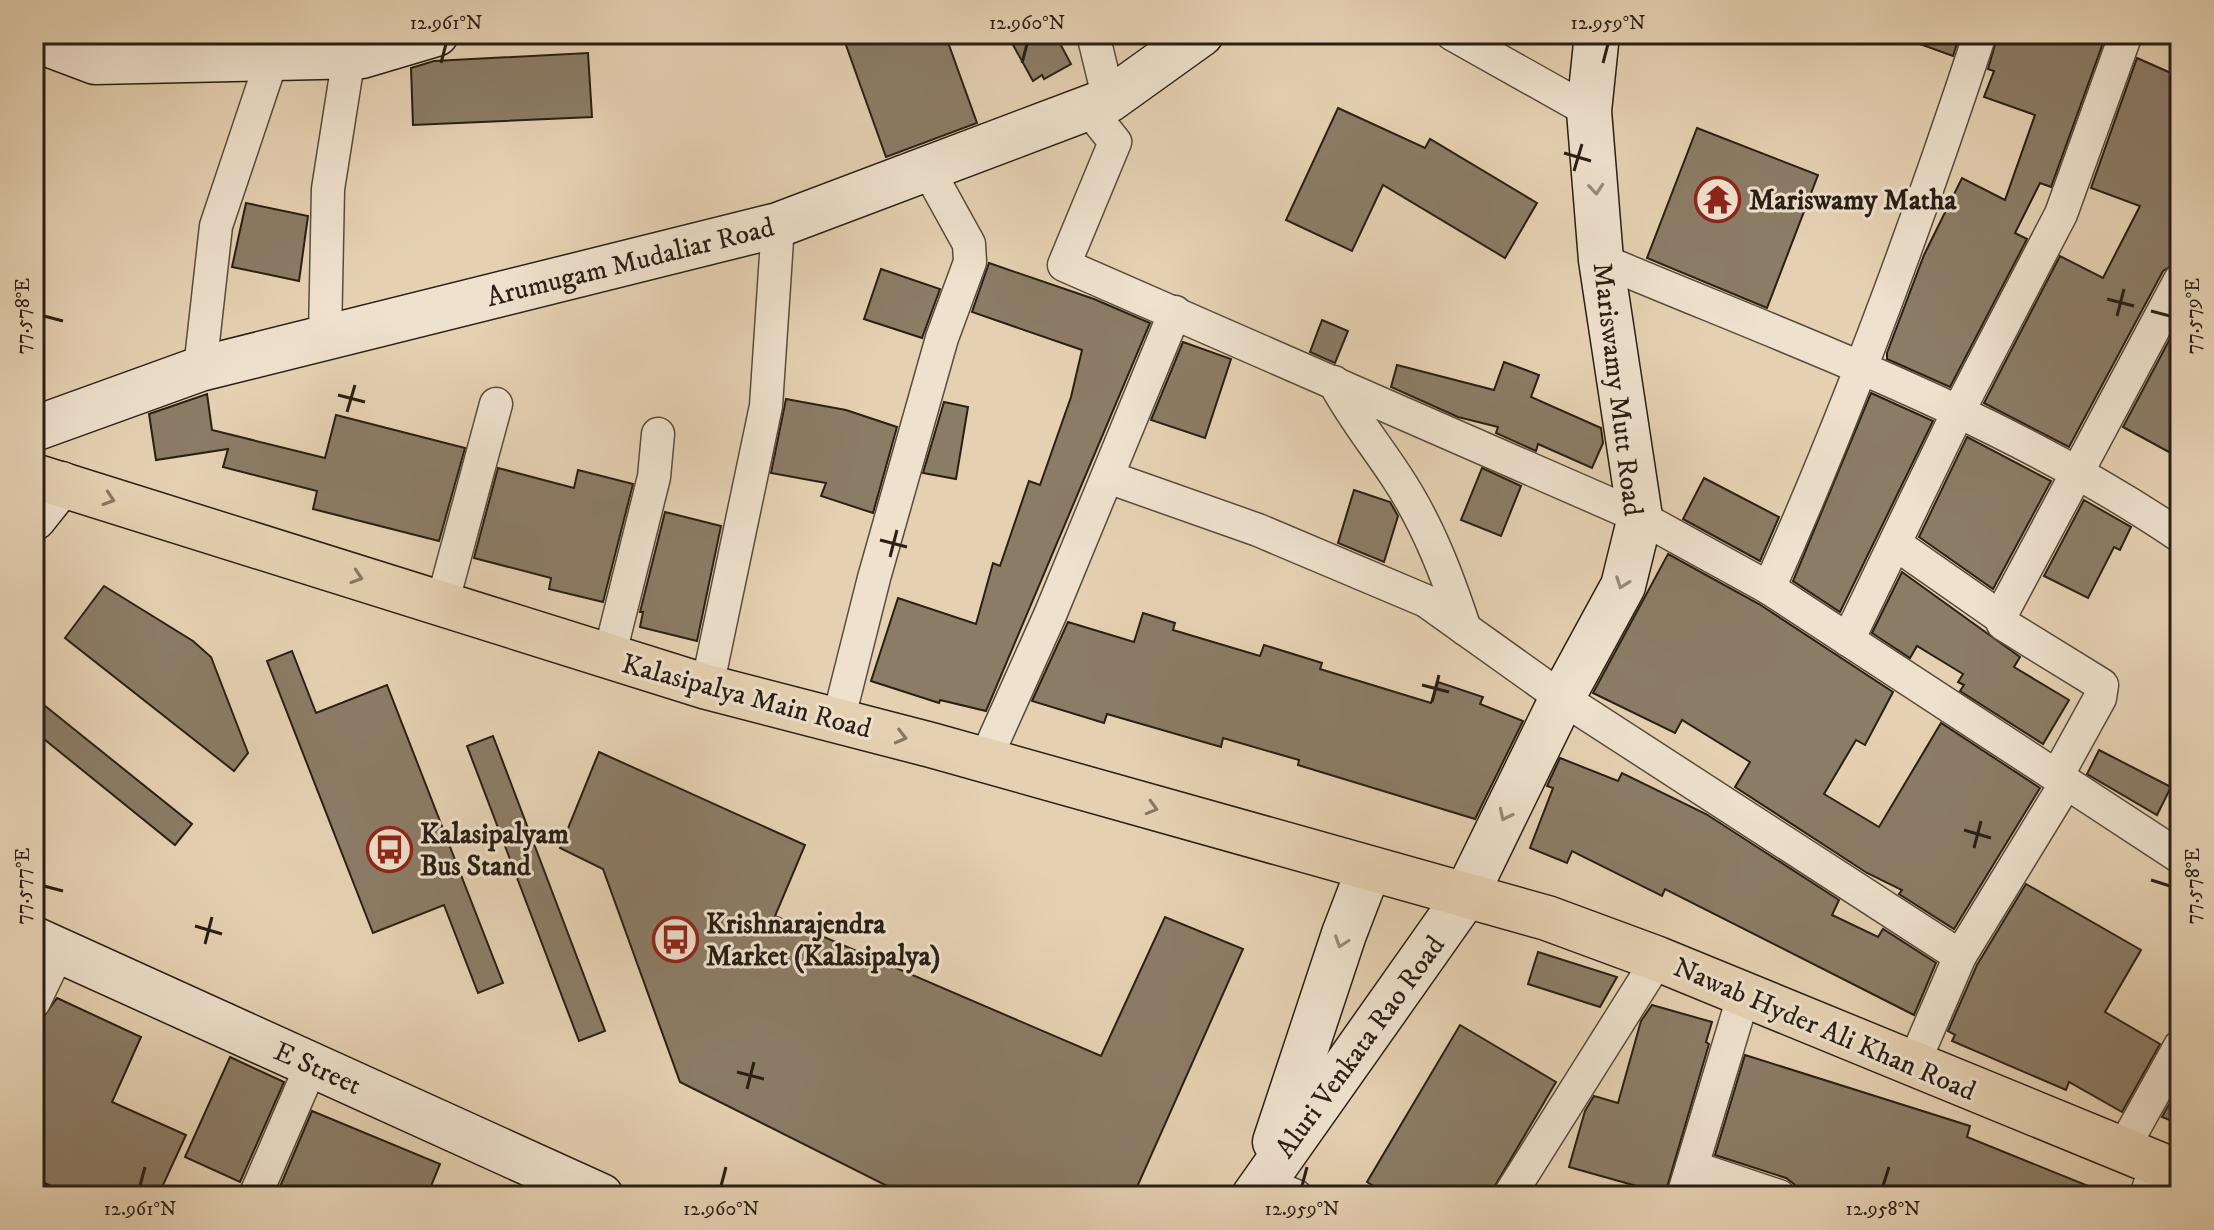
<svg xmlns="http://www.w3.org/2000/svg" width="2214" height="1230" font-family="'IM FELL DW Pica',serif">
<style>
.building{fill:#8b7c66;stroke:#291f14;stroke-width:2}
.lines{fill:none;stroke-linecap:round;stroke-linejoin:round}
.street-casing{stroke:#584c3c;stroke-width:35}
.secondary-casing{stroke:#291f14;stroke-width:47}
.primary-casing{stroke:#291f14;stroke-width:47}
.street{stroke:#eee1cd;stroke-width:32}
.secondary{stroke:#eee1cd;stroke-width:44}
.primary{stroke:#e5d1b2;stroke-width:44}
.oneway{stroke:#958a7a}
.oneway2{stroke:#877863}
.ticks{fill:none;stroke:#291f14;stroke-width:3}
.labels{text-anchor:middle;stroke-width:6;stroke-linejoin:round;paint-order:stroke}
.poi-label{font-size:28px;font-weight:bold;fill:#291f14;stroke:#eee1cd;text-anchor:start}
.street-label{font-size:28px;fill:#291f14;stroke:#eee1cd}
.neatline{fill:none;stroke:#291f14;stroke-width:3}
.ticks-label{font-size:20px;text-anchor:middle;fill:#291f14}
</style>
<rect width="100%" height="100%" fill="#e5d1b2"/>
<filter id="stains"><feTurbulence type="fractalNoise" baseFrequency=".0025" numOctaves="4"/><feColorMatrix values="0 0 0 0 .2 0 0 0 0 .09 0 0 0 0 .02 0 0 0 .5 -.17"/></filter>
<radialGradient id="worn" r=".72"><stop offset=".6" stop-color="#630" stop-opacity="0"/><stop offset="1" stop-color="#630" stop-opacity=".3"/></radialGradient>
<g class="building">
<polygon points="842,34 945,34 977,123 886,157"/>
<polygon points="1007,34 1055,34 1071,64 1044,79 1042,75 1033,81"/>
<polygon points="1901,34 1960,34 1953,56 1900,37"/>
<polygon points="1998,34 2100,34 2098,40 2103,43 2051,187 2040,183 2015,233 2027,239 1950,387 1887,359 1887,353 1924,255 1962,178 2005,200 2035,115 1984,97 1994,71 1988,69"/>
<polygon points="588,53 592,117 413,125 411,68 434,61"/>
<polygon points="2137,58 2180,77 2180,261 2163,271 2069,447 1984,403 2060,256 2103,278 2140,206 2091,188"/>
<polygon points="1338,108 1425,148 1430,139 1537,203 1505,258 1383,185 1352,251 1286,220"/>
<polygon points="1697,128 1818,175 1767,308 1647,258"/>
<polygon points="246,203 308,216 299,281 232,267"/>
<polygon points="989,263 1094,299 1150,323 986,711 940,700 939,703 871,681 898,598 976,624 993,563 1000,566 1029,481 1040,485 1071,397 1082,350 972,312"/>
<polygon points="881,269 940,289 922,338 864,319"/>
<polygon points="1322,320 1348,331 1335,363 1310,352"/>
<polygon points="2180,320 2180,458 2123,427"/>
<polygon points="1183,342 1231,359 1205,438 1151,420"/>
<polygon points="1504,362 1539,375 1531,397 1601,428 1603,443 1592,468 1538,444 1536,451 1496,433 1498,427 1458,417 1391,387 1397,365 1494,390"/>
<polygon points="1871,393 1933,421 1840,612 1793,581"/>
<polygon points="207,394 212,430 325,458 336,415 465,448 439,541 313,509 317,491 223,467 228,449 156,460 149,414"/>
<polygon points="786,399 846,410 897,427 873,513 821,496 826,483 771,473"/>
<polygon points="944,402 968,407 956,479 923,473"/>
<polygon points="1967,437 2051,481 1993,589 1919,537"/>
<polygon points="498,468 574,488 578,470 633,484 603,602 549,589 551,578 474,558"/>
<polygon points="1482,468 1521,486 1501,536 1461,520"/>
<polygon points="1704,478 1779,517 1760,561 1683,519"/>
<polygon points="1354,490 1390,502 1398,516 1384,562 1338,543"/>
<polygon points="2084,500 2131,527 2120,550 2114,547 2088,598 2044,576"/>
<polygon points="665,512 721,526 697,641 640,627 643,612 640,612"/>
<polygon points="1668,554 1759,604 1893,692 1865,745 1856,740 1824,794 1879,827 1941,723 2040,788 1954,929 1899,894 1902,890 1867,873 1735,787 1750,762 1682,720 1675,733 1593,693"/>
<polygon points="1902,572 2020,657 2014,667 2069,700 2043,744 1960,691 1964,685 1958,682 1963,674 1917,646 1910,658 1872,633"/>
<polygon points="104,586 193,641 211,657 248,753 234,771 65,638"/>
<polygon points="1143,613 1175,623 1173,630 1260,656 1264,645 1322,663 1320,669 1431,703 1438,682 1483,697 1480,704 1523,721 1475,819 1298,765 1299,760 1223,738 1221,747 1107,714 1104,723 1032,701 1068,622 1134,642"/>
<polygon points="292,651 316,713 387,685 503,983 478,993 444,905 373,933 267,661"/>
<polygon points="34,697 192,824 175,845 34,731"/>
<polygon points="493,736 605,1031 579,1041 467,746"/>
<polygon points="2099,750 2171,787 2157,815 2087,774"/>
<polygon points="599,752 805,845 775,916 1101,1056 1165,917 1243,949 1133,1196 907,1196 680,1082 603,869 560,848"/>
<polygon points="1560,758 1618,781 1622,773 1706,814 1839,900 1832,915 1878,937 1883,929 1936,963 1914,1015 1665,889 1662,896 1572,851 1567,863 1530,848 1553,788 1547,786"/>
<polygon points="2026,884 2141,950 2105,1012 2160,1044 2122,1112 2069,1082 2066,1090 1952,1041 1955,1035 1948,1031 1977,965"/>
<polygon points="1538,952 1617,977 1600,1007 1528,984"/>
<polygon points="57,998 141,1037 112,1102 186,1135 158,1196 72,1196 34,1178 34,1030"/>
<polygon points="1652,1005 1712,1022 1706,1042 1709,1044 1665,1194 1569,1167 1585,1111 1594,1096 1618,1103 1641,1021"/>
<polygon points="1460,1025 1556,1082 1489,1196 1390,1196 1367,1182"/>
<polygon points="1745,1055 1970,1126 1967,1137 2113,1196 1797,1196 1794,1184 1786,1178 1715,1155"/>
<polygon points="230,1057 284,1082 240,1182 185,1157"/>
<polygon points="2180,1085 2180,1124 2162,1117"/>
<polygon points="312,1111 440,1164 427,1196 276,1196"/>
</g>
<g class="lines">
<defs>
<g id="street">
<polyline points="1093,34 1109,100"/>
<polyline points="1452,34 1589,111"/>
<polyline points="1088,108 1115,142 1064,265 1640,517 1769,588 2180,857"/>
<path d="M 1601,260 C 1798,343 2003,416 2180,536"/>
<polyline points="325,336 328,189 349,56"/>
<polyline points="200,369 216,226 273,56"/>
<path d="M 1334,382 C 1352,416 1375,444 1396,476 C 1428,524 1447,575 1465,629"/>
<polyline points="1108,477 1258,530 1426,601 1562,698 1960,956"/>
<polyline points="1897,545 2000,617"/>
<path d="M 1769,588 C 1850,408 1918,222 1980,34"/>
<polyline points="442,604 496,404"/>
<polyline points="1848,640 1959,410 2061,214 2126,34"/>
<polyline points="609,657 654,477 658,434"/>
<polyline points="707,687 766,406 778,225"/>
<polyline points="838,721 874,578 942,338 970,262 969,244 927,168"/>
<polyline points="985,760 1050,615 1175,312"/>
<polyline points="2057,776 2100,698 2102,685 2003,624 2000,617 2180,280"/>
<polyline points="34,1002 59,950"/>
<polyline points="1913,1065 1960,956 2066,783"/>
<polyline points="2121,1152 2180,1046"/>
<polyline points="1692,1167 1779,1196"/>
<polyline points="1262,1182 1296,1196"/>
<polyline points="255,1196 312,1064"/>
<polyline points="1509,1196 1658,959"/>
<polyline points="1683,1196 1744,994"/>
<polyline points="2146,1196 2156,1165"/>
</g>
<g id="secondary">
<polyline points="34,39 95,62 362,56 436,34"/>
<polyline points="34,429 200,369 778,225 1109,100 1201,34"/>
<polyline points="34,518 61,484"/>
<polyline points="34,939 601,1196"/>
<polyline points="1275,1142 1344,934 1369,869"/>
<polyline points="1254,1196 1465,897 1562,698 1623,586 1640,517 1601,260 1589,111 1597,34"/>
</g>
<polyline id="primary" points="34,476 707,687 931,745 1547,918 1658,959 2180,1173"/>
</defs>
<use href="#street" class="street-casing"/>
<use href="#secondary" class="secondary-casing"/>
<use href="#primary" class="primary-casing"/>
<use href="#street" class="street"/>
<use href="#secondary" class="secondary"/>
<use href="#primary" class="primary"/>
</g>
<defs><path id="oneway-chevron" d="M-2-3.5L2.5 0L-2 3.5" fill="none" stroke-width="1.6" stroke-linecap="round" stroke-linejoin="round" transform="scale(2)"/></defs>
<g class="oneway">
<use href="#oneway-chevron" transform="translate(1596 189) rotate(85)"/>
<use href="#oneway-chevron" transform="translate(1622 583) rotate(110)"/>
<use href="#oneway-chevron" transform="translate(1505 815) rotate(116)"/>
<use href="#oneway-chevron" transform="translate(1341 942) rotate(109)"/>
</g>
<g class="oneway2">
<use href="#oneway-chevron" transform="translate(109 499) rotate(18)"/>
<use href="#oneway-chevron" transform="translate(357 577) rotate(18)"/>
<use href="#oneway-chevron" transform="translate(901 737) rotate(14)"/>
<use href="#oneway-chevron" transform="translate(1152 808) rotate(16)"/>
</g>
<path class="ticks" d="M 441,63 L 446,44M 1022,63 L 1027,44M 1603,63 L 1608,44M 1564,153 L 1591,161M 1574,171 L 1582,144M 2107,299 L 2134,306M 2151,311 L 2170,316M 44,316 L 63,321M 2117,316 L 2124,289M 338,395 L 365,402M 347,412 L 355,385M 880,540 L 907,547M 890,557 L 897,530M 1422,685 L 1449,692M 1432,702 L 1439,675M 1964,830 L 1991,838M 1974,848 L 1981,821M 2151,880 L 2170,886M 44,886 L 63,891M 195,926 L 222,934M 205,944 L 212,917M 737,1072 L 764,1079M 747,1089 L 754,1062M 140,1186 L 145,1167M 721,1186 L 726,1167M 1302,1186 L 1307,1167M 1883,1186 L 1889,1167"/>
<defs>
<symbol id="temple-ring" viewBox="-11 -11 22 22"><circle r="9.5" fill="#eee1cd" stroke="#8f2418" stroke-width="1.5"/><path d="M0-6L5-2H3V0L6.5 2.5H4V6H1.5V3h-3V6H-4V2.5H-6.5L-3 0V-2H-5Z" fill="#8f2418"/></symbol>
<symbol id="bus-ring" viewBox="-11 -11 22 22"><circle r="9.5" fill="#eee1cd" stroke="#8f2418" stroke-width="1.5"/><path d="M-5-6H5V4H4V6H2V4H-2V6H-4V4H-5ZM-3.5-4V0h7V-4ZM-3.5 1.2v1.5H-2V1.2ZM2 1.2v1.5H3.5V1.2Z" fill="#8f2418"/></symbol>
</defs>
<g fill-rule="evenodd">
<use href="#temple-ring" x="1692" y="174" width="51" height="51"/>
<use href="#bus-ring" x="364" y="824" width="51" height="51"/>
<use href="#bus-ring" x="650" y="914" width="51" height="51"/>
</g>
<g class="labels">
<g class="poi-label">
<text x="1749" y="209">Mariswamy Matha</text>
<text x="420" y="843">Kalasipalyam<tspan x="420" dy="32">Bus Stand</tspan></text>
<text x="706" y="933">Krishnarajendra<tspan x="706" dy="32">Market (Kalasipalya)</tspan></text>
</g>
<g class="street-label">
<text transform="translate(630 261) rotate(-14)" y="10">Arumugam Mudaliar Road</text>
<text transform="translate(1619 389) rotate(83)" y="10">Mariswamy Mutt Road</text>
<text transform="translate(747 695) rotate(15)" y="10">Kalasipalya Main Road</text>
<text transform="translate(1825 1028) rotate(23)" y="10">Nawab Hyder Ali Khan Road</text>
<text transform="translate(1359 1046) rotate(-54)" y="10">Aluri Venkata Rao Road</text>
<text transform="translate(318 1067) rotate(24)" y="10">E Street</text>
</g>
</g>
<rect width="2214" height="1230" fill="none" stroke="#e5d1b2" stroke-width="88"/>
<rect x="44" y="44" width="2126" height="1142" class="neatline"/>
<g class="ticks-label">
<text x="446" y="29">12.961°N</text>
<text x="1027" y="29">12.960°N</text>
<text x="1608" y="29">12.959°N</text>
<text transform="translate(2192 316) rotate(-90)" y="7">77.579°E</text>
<text transform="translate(22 316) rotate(-90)" y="7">77.578°E</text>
<text transform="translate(2192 886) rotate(-90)" y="7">77.578°E</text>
<text transform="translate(22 886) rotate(-90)" y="7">77.577°E</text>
<text x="140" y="1215">12.961°N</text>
<text x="721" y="1215">12.960°N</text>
<text x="1302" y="1215">12.959°N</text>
<text x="1883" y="1215">12.958°N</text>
</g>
<rect width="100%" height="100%" filter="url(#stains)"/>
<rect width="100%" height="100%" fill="url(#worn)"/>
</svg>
